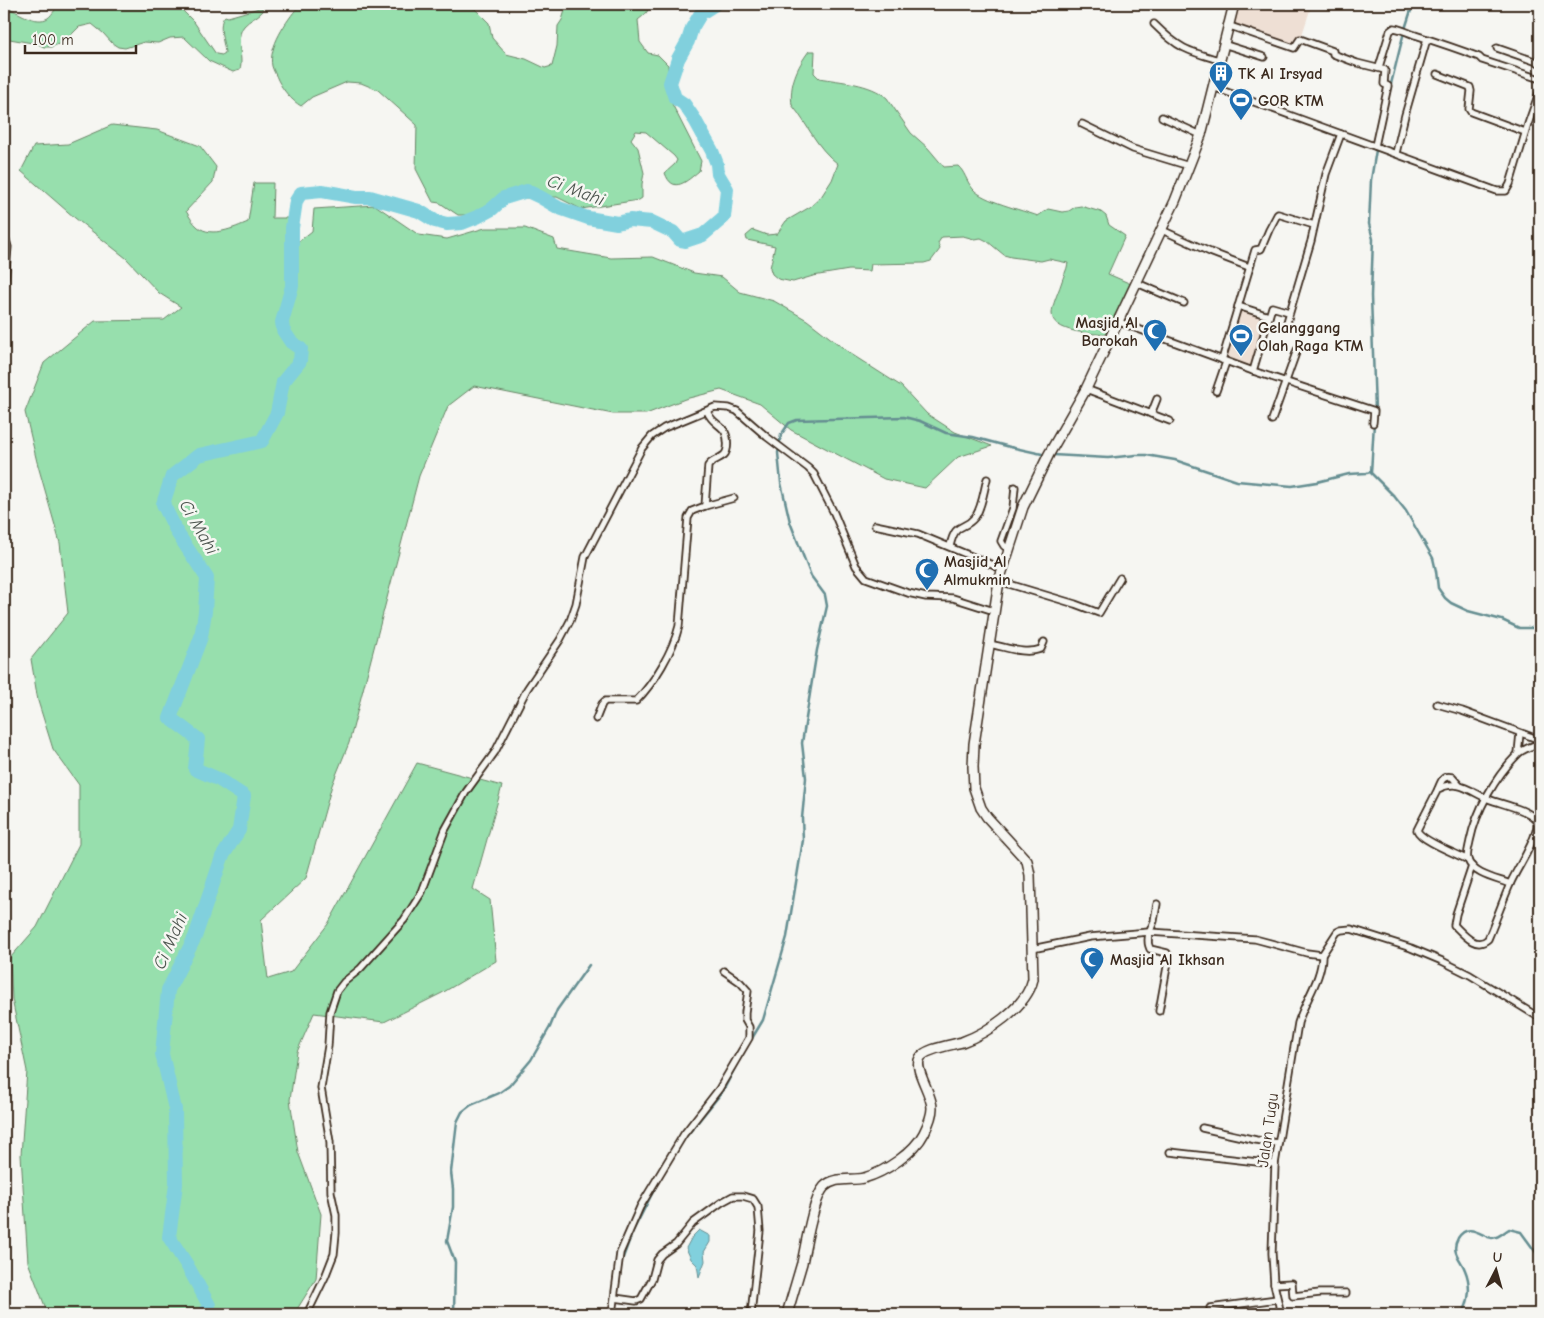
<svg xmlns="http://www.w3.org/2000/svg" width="1544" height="1318" font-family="'Comic Neue',sans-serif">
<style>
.built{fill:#eedfd4}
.green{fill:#97dfad;stroke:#698466}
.water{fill:#81d0dd;stroke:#658e91}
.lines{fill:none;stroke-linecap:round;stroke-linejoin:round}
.stream{stroke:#658e91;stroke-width:2.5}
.river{stroke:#81d0dd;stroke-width:14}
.minor-casing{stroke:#3b2a1e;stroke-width:9}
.secondary-casing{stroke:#3b2a1e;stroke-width:12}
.minor{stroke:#f6f6f2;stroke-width:5.5}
.secondary{stroke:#f6f6f2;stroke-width:9}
.labels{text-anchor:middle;stroke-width:5;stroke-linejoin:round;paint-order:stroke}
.poi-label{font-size:16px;font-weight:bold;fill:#3b2a1e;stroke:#f6f6f2;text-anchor:start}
.street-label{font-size:16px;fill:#3b2a1e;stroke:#f6f6f2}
.water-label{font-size:18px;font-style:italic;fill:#4c544e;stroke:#f6f6f2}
</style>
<rect width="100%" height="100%" fill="#f6f6f2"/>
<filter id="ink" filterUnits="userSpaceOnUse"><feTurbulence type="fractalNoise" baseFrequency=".02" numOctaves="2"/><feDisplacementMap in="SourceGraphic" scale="10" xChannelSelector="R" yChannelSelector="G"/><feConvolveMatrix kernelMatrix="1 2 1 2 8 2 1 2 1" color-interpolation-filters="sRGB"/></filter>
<g filter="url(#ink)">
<g class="built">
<polygon points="1237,4 1302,4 1311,7 1301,38 1293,47 1230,25"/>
<polygon points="1239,307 1268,316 1252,370 1224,359"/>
</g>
<g class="green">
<path d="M 59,4 L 161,4 L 176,7 L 182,10 L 194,22 L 216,54 L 222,55 L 225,53 C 224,42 217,24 225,16 L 228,17 L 259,8 L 262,8 L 263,11 C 258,17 249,20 244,26 C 234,39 244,56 240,70 L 233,72 L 209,61 L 184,37 L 170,38 L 158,43 L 144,42 L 125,48 L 118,47 L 112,43 L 103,33 L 92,24 L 79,27 L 64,42 L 51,47 L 44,47 L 38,44 L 4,38 L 4,5 C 14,10 33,24 46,19 C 51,17 56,8 59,4 Z"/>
<path d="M 298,4 L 464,4 L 474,8 L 489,23 L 492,38 L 506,54 L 526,59 L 545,68 L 552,66 L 557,46 L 558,26 L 562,20 L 567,4 L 648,4 C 650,12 644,15 638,20 L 640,42 L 648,53 L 658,55 L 668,65 L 669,98 L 701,161 L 699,171 C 687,181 673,195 665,173 L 675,164 L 677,160 L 674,156 L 646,132 L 636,131 L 631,139 L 638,148 L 644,173 L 642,184 L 642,198 L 639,200 L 581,209 L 557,197 L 526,198 L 503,195 L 474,215 L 458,215 L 440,203 L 433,202 L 416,169 L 417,125 L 378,90 L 361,83 L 347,82 L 312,97 L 301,106 C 291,100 283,90 278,80 C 276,75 273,70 272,66 C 268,47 287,20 298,7 Z"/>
<path d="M 809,51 L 815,51 L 814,73 L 819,78 C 841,82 870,83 887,98 L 911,133 L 928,148 L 944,167 L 958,166 C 965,172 966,181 973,189 C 983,201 1022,210 1038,216 L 1048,209 L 1062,212 L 1069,211 L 1075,207 L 1081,206 L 1101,212 L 1106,216 L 1109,225 L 1125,236 L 1108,274 L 1131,284 L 1105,335 C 1091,333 1053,333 1052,314 C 1052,305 1058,293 1061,284 C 1063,277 1067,270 1068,263 L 1049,259 L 1041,261 L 1011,257 L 1004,255 L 987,241 L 981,238 L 974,239 L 963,236 L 942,237 L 938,243 L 940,249 L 931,261 L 924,263 L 871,264 L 870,271 L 849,270 L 813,276 L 793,282 L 778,279 L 772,274 L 770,268 L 775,246 L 747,240 L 746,236 L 753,230 L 767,235 L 777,234 L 786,221 L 810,207 L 821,197 L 832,180 L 838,164 C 815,146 809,126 792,105 C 789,85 797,67 809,51 Z"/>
<path d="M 112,125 L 157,130 L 200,146 L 216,167 L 213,182 L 186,211 C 189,216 193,223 198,227 C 212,238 234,228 248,222 L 254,183 L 273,183 L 272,218 L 290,218 L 298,242 L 312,231 L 314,209 L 375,205 L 419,235 L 447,239 L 485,228 L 525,228 L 554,239 L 557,249 L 611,258 L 653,257 L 694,273 L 722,277 L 740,292 L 774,301 L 807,320 L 851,354 L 901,386 L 927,414 L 955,432 L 992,446 L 958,457 L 925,488 L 884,479 L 791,430 L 760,404 L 721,390 L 685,399 L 646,414 L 613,414 L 474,386 L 448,406 L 419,476 L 349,743 L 332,785 L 306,878 L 261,920 L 268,979 L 291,972 L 328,924 L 417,763 L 502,786 L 473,889 L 490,900 L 496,961 L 442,993 L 384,1022 L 314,1013 L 297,1052 L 290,1100 L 298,1152 L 321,1214 L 316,1279 L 294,1314 L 48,1314 L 28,1262 L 21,1155 L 27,1071 L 12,999 L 10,958 L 37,927 L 79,844 L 79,785 L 53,749 L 38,701 L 31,659 L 68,613 L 60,543 L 37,462 L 25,412 L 44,363 L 95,321 L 164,320 L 181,307 L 159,293 L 126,258 L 75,218 L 21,171 L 34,146 L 68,144 Z"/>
</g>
<polygon class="water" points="699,1230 710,1236 710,1242 704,1252 705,1261 699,1277 697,1265 691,1259 686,1248 692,1237"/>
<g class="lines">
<g class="stream">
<polyline points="1405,29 1413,4"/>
<polyline points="1390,88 1404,32"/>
<polyline points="1375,410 1371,296 1373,239 1369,224 1371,180 1376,150"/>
<polyline points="1374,423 1371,473 1394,496 1406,511 1433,558 1436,571 1438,588 1445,598 1451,603 1468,611 1502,620 1519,628 1540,628"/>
<polyline points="1053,455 1108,458 1136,455 1146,455 1175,460 1237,481 1292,486 1317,482 1349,474 1367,473 1370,472"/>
<polyline points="751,1040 763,1020 787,937 803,840 802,818 806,778 802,743 817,650 827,606 825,595 811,576 790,522 781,483 778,453 781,435 789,423 797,420 904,417 920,421 946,433 973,437 1010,447 1042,454"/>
<polyline points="681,1143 723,1091 737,1064"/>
<polyline points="621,1263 632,1233 657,1184"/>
<polyline points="454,1314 455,1262 447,1241 453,1207 453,1189 451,1172 457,1122 462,1112 471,1105 499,1093 509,1086 531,1060 550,1027 557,1010 589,965"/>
<path d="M 1462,1314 C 1470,1302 1471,1284 1465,1270 C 1461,1259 1450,1252 1458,1238 C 1469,1221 1482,1237 1492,1238 C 1499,1238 1504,1232 1509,1229 L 1521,1232 L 1540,1258"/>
</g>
<polyline class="river" points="205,1314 209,1305 187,1265 169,1237 176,1184 175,1109 162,1054 168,990 195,937 222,857 239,830 244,796 218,779 195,769 198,739 170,718 201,637 205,612 207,578 178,534 163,504 172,476 199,455 262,441 277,413 283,382 300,361 301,349 291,342 283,330 282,322 292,286 292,228 296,201 301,193 322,191 356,197 370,197 419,211 435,221 447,224 462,223 477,217 492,209 504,198 527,191 540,197 559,208 588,218 617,223 630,220 652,222 673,232 680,240 685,241 703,235 724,217 727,189 718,174 717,164 712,151 695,120 684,104 675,98 670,83 678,59 688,41 692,28 701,13 715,4"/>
<defs>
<g id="minor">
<path d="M 1154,24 C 1178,48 1187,51 1219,60"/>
<polyline points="1227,25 1294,48 1300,39 1333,51 1333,54 1357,63 1385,70 1384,84 1388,86 1375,146"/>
<polyline points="1223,44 1264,57"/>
<polyline points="1497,48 1540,63"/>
<path d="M 1379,67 L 1390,31 L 1394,28 C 1402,29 1408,33 1415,35 C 1437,42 1458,49 1479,57 L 1482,60 L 1540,79"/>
<polyline points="1437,74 1470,87 1471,91 1469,109 1471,112 1525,132"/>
<polyline points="1213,87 1497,191 1506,191 1510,184 1528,124 1540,90"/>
<polyline points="1162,117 1201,135"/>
<polyline points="1082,124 1133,149 1189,166"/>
<polyline points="1396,153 1405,115 1427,39"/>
<polyline points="1162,230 1210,252 1249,267"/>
<polyline points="4,233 8,247 4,292"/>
<polyline points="1137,283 1184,303"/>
<polyline points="1238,306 1269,316"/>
<polyline points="1119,322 1253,371 1372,410 1374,411 1373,423"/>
<polyline points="1287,322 1311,241 1326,174 1341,134"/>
<polyline points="1222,360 1255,250 1261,249 1269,230 1277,215 1278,214 1314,225"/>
<polyline points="1253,371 1272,307 1289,312"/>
<polyline points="1086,389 1170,421"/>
<polyline points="1216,391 1226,362"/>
<polyline points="1151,414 1157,399"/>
<polyline points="1272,420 1297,350"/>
<polyline points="705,506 734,498"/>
<polyline points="875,525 918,534 1002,569"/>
<path d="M 950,546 C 956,520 963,532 975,517 C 982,508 984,490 987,479"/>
<polyline points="1009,548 1004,546 1001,541 1013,508 1015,487"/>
<polyline points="999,581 1075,604 1099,613 1120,578"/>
<path d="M 989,644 C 1006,647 1024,655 1041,649 L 1044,642"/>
<polyline points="1437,704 1462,711 1540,740"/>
<path d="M 596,719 L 602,704 L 605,701 L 636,701 C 654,683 673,651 679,626 L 688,518 L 692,511 L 705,506 L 708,466 C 712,460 718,460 724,455 C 729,450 728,438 725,432 C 721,424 712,424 707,411"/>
<polyline points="1518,753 1520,733"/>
<path d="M 1438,789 C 1441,781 1443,775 1452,777 L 1459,785"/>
<path d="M 1468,860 C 1457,854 1421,841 1417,830 L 1419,826 L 1438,789 C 1460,778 1471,793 1491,800 C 1502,804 1530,810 1536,820 C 1538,823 1537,827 1536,831 C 1531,849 1519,865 1511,882 C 1503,900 1496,920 1488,939 C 1476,950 1464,935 1454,925 L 1456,914 L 1472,866"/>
<path d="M 1510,884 C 1498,879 1473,875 1468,860 C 1466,854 1469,847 1470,841 C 1476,811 1495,777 1517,755 C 1522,749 1533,746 1540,743"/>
<path d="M 1157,904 C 1156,909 1155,915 1154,921 C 1151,930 1145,938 1150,949 L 1167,953 L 1169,956 L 1159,1011"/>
<polyline points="1032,949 1090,937 1149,932 1255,939 1307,953 1322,955 1337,932 1341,930 1351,929 1411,948 1442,961 1470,975 1540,1018"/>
<polyline points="1202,1128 1256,1140 1278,1143"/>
<polyline points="1170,1152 1275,1164"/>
<polyline points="1274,1284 1292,1283 1293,1296 1320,1293 1346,1293"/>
<polyline points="615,1298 636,1301 641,1299 652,1279 657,1260 662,1254 676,1244 693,1223 722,1202 733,1196 743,1196 753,1199 758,1207 760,1231 751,1314"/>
<polyline points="1210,1308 1277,1299"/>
<polyline points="307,1314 325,1277 334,1254 336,1233 336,1215 331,1192 330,1142 321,1088 328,1046 330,1012 337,991 344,982 360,969 404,920 422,892 445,830 466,792 495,752 527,689 560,640 570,621 576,604 585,557 642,448 652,436 664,428 715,407 729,408 737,411 767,437 808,468 814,474 834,513 856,566 866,578 908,593 926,597 953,598 994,611"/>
<polyline points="612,1314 620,1253 640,1207 684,1134 719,1089 749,1038 749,1027 745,1020 745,1012 748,991 740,982 724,971"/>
<path d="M 1281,1314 L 1274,1284 L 1272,1253 L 1275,1164 L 1298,1023 C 1305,1000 1322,979 1322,955"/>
</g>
<path id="secondary" d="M 787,1314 C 792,1297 797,1280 802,1263 C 806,1245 813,1199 824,1187 C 835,1176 851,1181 864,1178 C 885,1172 914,1153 924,1133 C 927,1127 932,1115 932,1108 C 932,1093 913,1069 920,1058 C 924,1049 952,1045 962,1042 C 987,1033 1027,1007 1033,979 L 1030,875 L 1027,861 L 987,817 L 981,808 L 974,788 L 973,767 L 974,744 L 999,581 L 1023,507 L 1049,454 L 1086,389 L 1175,201 L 1201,135 L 1234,4"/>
</defs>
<use href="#minor" class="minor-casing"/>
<use href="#secondary" class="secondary-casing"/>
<use href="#minor" class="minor"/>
<use href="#secondary" class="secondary"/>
</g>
</g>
<defs>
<symbol id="building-pin" viewBox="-11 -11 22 30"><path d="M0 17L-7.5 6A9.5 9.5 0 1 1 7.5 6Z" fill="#1f6fb2" stroke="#f6f6f2"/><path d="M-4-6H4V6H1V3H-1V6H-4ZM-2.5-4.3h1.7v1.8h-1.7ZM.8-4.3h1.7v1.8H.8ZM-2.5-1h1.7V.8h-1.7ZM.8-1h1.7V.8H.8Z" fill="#fff"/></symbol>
<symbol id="stadium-pin" viewBox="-11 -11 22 30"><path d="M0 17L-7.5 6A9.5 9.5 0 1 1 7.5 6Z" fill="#1f6fb2" stroke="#f6f6f2"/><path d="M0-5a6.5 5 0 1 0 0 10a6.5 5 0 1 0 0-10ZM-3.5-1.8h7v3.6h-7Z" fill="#fff"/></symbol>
<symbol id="mosque-pin" viewBox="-11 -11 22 30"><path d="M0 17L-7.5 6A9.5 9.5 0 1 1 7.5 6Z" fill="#1f6fb2" stroke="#f6f6f2"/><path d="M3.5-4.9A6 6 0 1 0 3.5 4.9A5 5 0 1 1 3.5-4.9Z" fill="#fff"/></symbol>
</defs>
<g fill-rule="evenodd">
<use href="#building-pin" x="1207" y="59" width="28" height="38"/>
<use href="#stadium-pin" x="1227" y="86" width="28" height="38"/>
<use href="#mosque-pin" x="1141" y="317" width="28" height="38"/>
<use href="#stadium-pin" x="1227" y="322" width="28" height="38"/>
<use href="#mosque-pin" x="913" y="556" width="28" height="38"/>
<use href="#mosque-pin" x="1078" y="945" width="28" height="38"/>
</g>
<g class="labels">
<g class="poi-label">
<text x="1238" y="79">TK Al Irsyad</text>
<text x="1258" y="106">GOR KTM</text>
<text x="1138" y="328" text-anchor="end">Masjid Al<tspan x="1138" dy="18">Barokah</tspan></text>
<text x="1258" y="333">Gelanggang<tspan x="1258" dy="18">Olah Raga KTM</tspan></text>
<text x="944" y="567">Masjid Al<tspan x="944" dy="18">Almukmin</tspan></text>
<text x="1110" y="965">Masjid Al Ikhsan</text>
</g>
<g class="street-label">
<text transform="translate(1267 1130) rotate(-82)" y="6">Jalan Tugu</text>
</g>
<g class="water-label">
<text transform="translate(576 190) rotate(20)" y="6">Ci Mahi</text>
<text transform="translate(199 527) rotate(60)" y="6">Ci Mahi</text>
<text transform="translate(170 941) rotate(-66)" y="6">Ci Mahi</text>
</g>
</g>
<rect width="1544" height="1318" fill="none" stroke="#f6f6f2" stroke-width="20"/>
<rect x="10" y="10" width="1524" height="1298" fill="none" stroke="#3b2a1e" stroke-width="2" filter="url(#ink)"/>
<g transform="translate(1496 1270) rotate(6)" stroke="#f6f6f2" stroke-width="4" paint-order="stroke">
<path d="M0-4L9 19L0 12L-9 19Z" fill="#3b2a1e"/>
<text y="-8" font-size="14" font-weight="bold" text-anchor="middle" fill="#3b2a1e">U</text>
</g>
<path d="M25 45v8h111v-8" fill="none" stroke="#3b2a1e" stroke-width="2.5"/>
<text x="32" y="45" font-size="15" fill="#3b2a1e" stroke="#f6f6f2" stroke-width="4" paint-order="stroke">100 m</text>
</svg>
